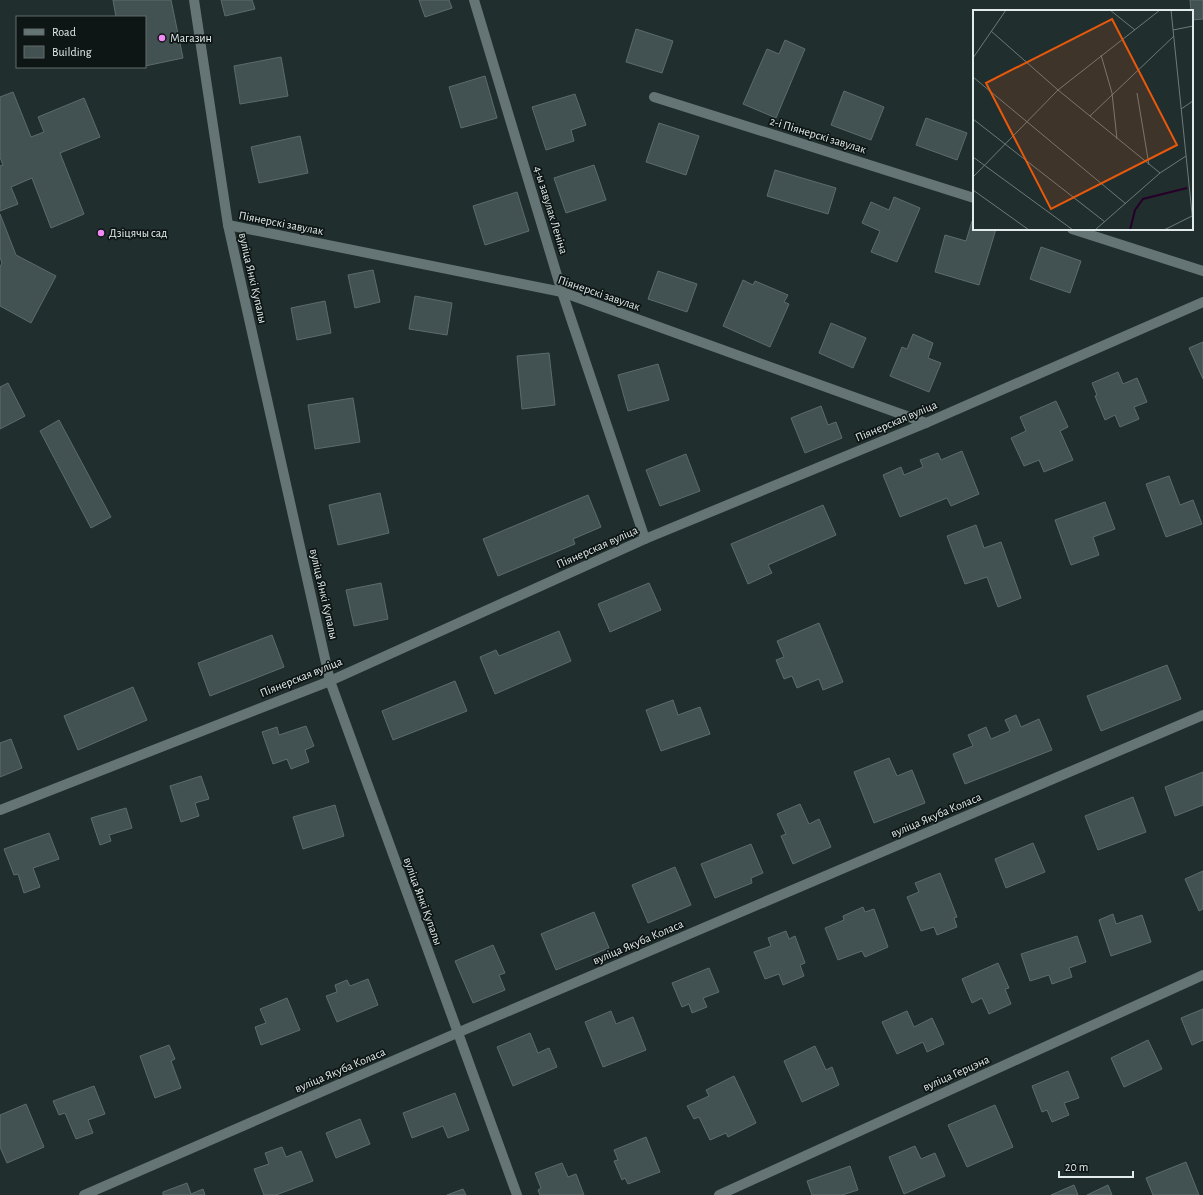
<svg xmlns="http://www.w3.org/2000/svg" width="1203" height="1195" font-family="'Alegreya Sans',sans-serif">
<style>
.building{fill:#425152;stroke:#5c6c6c}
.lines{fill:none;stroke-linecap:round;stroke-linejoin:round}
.street{stroke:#657575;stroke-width:10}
.poi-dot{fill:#f18af4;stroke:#0e1515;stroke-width:1.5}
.labels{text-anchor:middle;stroke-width:3.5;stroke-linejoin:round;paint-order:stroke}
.poi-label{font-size:12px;fill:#e2ebeb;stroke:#0e1515;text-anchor:start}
.street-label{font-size:12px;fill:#e2ebeb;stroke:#0e1515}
.inset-river{fill:none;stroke:#260028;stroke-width:2}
.inset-road{fill:none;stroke:#6e7a7a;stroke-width:1}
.view{fill:#e8590c;fill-opacity:0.15;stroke:#e8590c;stroke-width:2}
.inset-edge{fill:none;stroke:#e2ebeb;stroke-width:2}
</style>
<rect width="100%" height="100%" fill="#202e2e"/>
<g class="building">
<polygon points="113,0 171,0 183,58 145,66 145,17 116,17"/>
<polygon points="221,0 252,0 255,9 225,16"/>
<polygon points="419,0 449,0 452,8 425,17"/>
<polygon points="1190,0 1203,0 1203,19 1192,20"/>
<polygon points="636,29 673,41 662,73 626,62"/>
<polygon points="785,40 805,49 776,118 743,104 767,49 779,54"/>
<polygon points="281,57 288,96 240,104 234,66"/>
<polygon points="485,76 497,118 461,128 449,87"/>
<polygon points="844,91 884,107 871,140 831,125"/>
<polygon points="13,92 31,137 44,132 38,117 84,98 100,137 60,153 84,214 51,228 32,178 11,187 18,204 0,211 0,166 3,165 0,157 0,97"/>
<polygon points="575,94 586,125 571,130 574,141 546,150 532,107"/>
<polygon points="926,118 967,133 957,160 916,145"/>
<polygon points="659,123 699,136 686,175 646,162"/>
<polygon points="300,136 308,173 259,183 251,147"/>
<polygon points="594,165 606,200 566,213 554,178"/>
<polygon points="775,170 836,188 828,214 767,196"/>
<polygon points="517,192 529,231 485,245 473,206"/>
<polygon points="894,197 920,208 897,262 871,252 880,231 862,223 871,202 889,210"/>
<polygon points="0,214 16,255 56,276 31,323 0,306 0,267 2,263 0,257"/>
<polygon points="972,221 974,222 974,229 996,229 979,285 935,272 945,235 966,241"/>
<polygon points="1041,247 1081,261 1070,293 1030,279"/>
<polygon points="373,270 380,302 355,308 348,275"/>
<polygon points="658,271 697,284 687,312 648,299"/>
<polygon points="743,280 753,285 755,281 788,295 784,302 789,304 770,347 723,326"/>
<polygon points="415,296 452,303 447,335 409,329"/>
<polygon points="325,301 331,333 297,340 291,308"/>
<polygon points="831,323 866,338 853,368 819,353"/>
<polygon points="913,334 933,343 928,358 941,363 929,392 890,376 902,347 907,349"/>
<polygon points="1203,342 1203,379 1189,348"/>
<polygon points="549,353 555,405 522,409 517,356"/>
<polygon points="658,364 669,400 628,411 618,375"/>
<polygon points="1118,372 1123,384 1137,378 1147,402 1134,407 1139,419 1120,427 1115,415 1105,420 1095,396 1097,395 1092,383"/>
<polygon points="8,383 25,416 0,429 0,387"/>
<polygon points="353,398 360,442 315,449 308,405"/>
<polygon points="1056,401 1068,427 1060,431 1073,460 1044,472 1039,460 1024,466 1011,438 1026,431 1020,417"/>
<polygon points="821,406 828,425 836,422 842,438 805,453 791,418"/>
<polygon points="59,420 111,517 91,528 40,431"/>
<polygon points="962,451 979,494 951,506 947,498 900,517 883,475 901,467 904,475 923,467 920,460 938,453 941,460"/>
<polygon points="686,454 700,491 660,506 646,470"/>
<polygon points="1169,476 1180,505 1193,500 1202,524 1166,537 1146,484"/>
<polygon points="380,493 389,533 338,545 329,505"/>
<polygon points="588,495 601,527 573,539 575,544 498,576 483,539"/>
<polygon points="1105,502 1115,529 1093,537 1099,555 1071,565 1055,520"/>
<polygon points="823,505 836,535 768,565 772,573 748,584 731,544"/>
<polygon points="976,525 984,548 1001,542 1021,598 998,607 987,577 965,584 947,536"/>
<polygon points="381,583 388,619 354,626 346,590"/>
<polygon points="649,583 661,610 610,632 598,604"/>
<polygon points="819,623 843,682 823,690 819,679 797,688 792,676 784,679 776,660 784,657 777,641"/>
<polygon points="559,631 571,661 495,694 480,657 496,650 499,656"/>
<polygon points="272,635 284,667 210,696 198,663"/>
<polygon points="1167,665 1181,699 1101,731 1087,696"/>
<polygon points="455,681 467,711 393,740 382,711"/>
<polygon points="133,687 147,720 78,750 64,716"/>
<polygon points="673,700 678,715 700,707 710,734 661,751 646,710"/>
<polygon points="1016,715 1021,727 1039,719 1052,750 965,784 953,754 973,746 968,735 986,727 991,739 1010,731 1005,720"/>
<polygon points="306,726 314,746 305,750 309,762 291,769 287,759 273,764 262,732 277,727 279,735"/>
<polygon points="11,739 22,768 0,777 0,743"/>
<polygon points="889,758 897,776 912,770 925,803 874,823 854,772"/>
<polygon points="1203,772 1203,805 1175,816 1165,787"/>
<polygon points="201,776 209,799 195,803 199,816 181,822 170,786"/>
<polygon points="1133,797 1146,832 1098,850 1085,816"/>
<polygon points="800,804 809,824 819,819 831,847 793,864 781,836 786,834 777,814"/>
<polygon points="335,805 344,836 303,849 293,817"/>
<polygon points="126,808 132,828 109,835 111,841 100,845 91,818"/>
<polygon points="49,833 59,859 33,868 40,887 24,893 18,874 14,875 4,849"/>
<polygon points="1033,843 1045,872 1006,888 995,859"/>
<polygon points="751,844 763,873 751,878 752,883 715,898 701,864"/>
<polygon points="675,867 691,905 648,923 632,885"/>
<polygon points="1203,871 1203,909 1199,911 1185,879"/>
<polygon points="940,873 957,917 954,918 957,927 937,935 934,927 921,931 907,897 919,892 915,883"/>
<polygon points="863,907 865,912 874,909 888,947 865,957 862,951 838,960 825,928 844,920 843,916"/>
<polygon points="594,912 609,948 556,970 541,934"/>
<polygon points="1113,914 1116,924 1142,915 1151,942 1111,956 1099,920"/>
<polygon points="786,931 789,939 795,936 805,963 800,965 804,976 783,985 779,974 765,979 754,952 771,946 768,938"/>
<polygon points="1077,936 1086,962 1069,968 1072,977 1052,984 1049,975 1030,981 1021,954"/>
<polygon points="493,945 505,973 499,975 505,990 473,1003 455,961"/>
<polygon points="998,963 1009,988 1005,989 1011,1004 989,1014 982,998 972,1003 962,979"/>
<polygon points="709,968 719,992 703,998 707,1007 692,1013 689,1004 682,1007 672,983"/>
<polygon points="368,979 378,1005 337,1022 326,996 337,992 335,985 347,980 350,986"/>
<polygon points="287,998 300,1030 261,1045 255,1027 266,1023 260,1009"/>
<polygon points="1203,1009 1203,1040 1192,1045 1181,1018"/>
<polygon points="611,1011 616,1024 633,1017 646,1050 603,1067 585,1022"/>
<polygon points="907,1011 914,1027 932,1018 944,1044 927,1052 923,1042 897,1054 882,1022"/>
<polygon points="530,1033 538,1053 549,1048 557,1067 513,1086 497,1047"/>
<polygon points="1148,1040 1162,1069 1124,1087 1111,1058"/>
<polygon points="169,1045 175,1059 171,1061 181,1088 155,1098 140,1056"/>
<polygon points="815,1046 826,1070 832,1067 839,1085 802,1102 784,1061"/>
<polygon points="1068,1071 1079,1098 1064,1103 1069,1115 1052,1122 1047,1110 1042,1112 1032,1086"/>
<polygon points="734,1076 756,1123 728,1137 726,1133 710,1140 699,1117 694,1119 687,1106 709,1096 706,1090"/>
<polygon points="94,1086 105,1114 88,1120 93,1133 76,1139 65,1113 59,1115 53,1101"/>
<polygon points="455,1093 469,1130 448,1138 443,1126 412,1138 403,1113"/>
<polygon points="26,1104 44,1147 7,1163 0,1147 0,1115"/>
<polygon points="995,1105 1013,1147 967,1167 948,1125"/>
<polygon points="360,1119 370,1144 336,1158 326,1133"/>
<polygon points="646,1137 660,1172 628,1184 625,1178 622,1180 614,1161 618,1160 614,1150"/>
<polygon points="915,1146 921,1159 935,1153 945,1176 904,1194 889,1157"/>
<polygon points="282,1147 286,1157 301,1151 313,1181 276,1195 264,1195 254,1169 269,1164 265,1153"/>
<polygon points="1186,1162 1199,1195 1153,1195 1146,1178"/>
<polygon points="562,1163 568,1177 576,1174 584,1195 540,1195 538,1190 541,1188 535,1173"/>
<polygon points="850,1166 858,1190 842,1195 812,1195 807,1181"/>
<polygon points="187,1183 191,1194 203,1189 205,1195 163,1195 163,1192"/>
<polygon points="1074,1185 1078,1195 1051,1195"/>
<polygon points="1108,1185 1112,1195 1087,1195"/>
<polygon points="463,1189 466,1195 447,1195"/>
</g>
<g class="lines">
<g class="street">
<polyline points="194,0 228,225 330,681 517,1195"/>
<polyline points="474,0 562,292 645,539"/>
<polyline points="654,97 974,198"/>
<polyline points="228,225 562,292 926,423"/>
<polyline points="1072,229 1203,271"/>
<polyline points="0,810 330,681 645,539 926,423 1203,302"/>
<polyline points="84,1195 457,1033 1203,715"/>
<polyline points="719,1195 1203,975"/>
</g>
</g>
<g class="poi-dot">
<circle cx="162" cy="38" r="4"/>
<circle cx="101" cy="233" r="4"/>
</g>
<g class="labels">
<g class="poi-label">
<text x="170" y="42">Магазин</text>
<text x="109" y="237">Дзіцячы сад</text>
</g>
<g class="street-label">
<text transform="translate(818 135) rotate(17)" y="4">2-і Піянерскі завулак</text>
<text transform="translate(551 210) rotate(73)" y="4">4-ы завулак Леніна</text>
<text transform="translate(281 223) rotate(11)" y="4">Піянерскі завулак</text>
<text transform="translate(253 278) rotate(77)" y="4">вуліца Янкі Купалы</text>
<text transform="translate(599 293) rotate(19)" y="4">Піянерскі завулак</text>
<text transform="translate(896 421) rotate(-23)" y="4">Піянерская вуліца</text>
<text transform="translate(597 547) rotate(-24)" y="4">Піянерская вуліца</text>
<text transform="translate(324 594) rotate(77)" y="4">вуліца Янкі Купалы</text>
<text transform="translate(301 677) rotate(-22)" y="4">Піянерская вуліца</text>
<text transform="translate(936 815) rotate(-23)" y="4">вуліца Якуба Коласа</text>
<text transform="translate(423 901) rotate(70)" y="4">вуліца Янкі Купалы</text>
<text transform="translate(638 942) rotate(-23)" y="4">вуліца Якуба Коласа</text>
<text transform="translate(340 1070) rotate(-23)" y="4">вуліца Якуба Коласа</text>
<text transform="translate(956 1073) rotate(-24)" y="4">вуліца Герцэна</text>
</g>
</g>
<g transform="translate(973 10)">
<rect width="220" height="220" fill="#202e2e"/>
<path class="inset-river" d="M 157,220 L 162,200 L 170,189 L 214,178"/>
<path class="inset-road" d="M 137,0 L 162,20M 198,0 L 220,213M 200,20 L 220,16M 18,21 L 85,80 L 187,163M 128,45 L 139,83 L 144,129M 0,48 L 33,0M 0,67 L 153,194M 164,83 L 176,155M 208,99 L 220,91M 117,106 L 201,26M 0,109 L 132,212M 0,147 L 100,220M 0,167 L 85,80 L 187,0M 0,180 L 56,220M 122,220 L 187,163 L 213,146M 191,220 L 219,206"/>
<path class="view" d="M 139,9 L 204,135 L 78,199 L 13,73 Z"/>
<rect width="220" height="220" class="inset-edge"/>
</g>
<rect x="16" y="16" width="130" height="52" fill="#0e1515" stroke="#636b6b"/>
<rect x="24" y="29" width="20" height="6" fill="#657575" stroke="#636b6b"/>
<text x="52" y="36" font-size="12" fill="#e2ebeb">Road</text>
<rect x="24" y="46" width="20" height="12" fill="#425152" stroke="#636b6b"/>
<text x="52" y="56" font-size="12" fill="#e2ebeb">Building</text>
<path d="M1059 1171v6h74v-6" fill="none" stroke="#e2ebeb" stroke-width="2"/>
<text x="1065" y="1171" font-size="12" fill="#e2ebeb" stroke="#0e1515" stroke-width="3" paint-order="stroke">20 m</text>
</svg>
